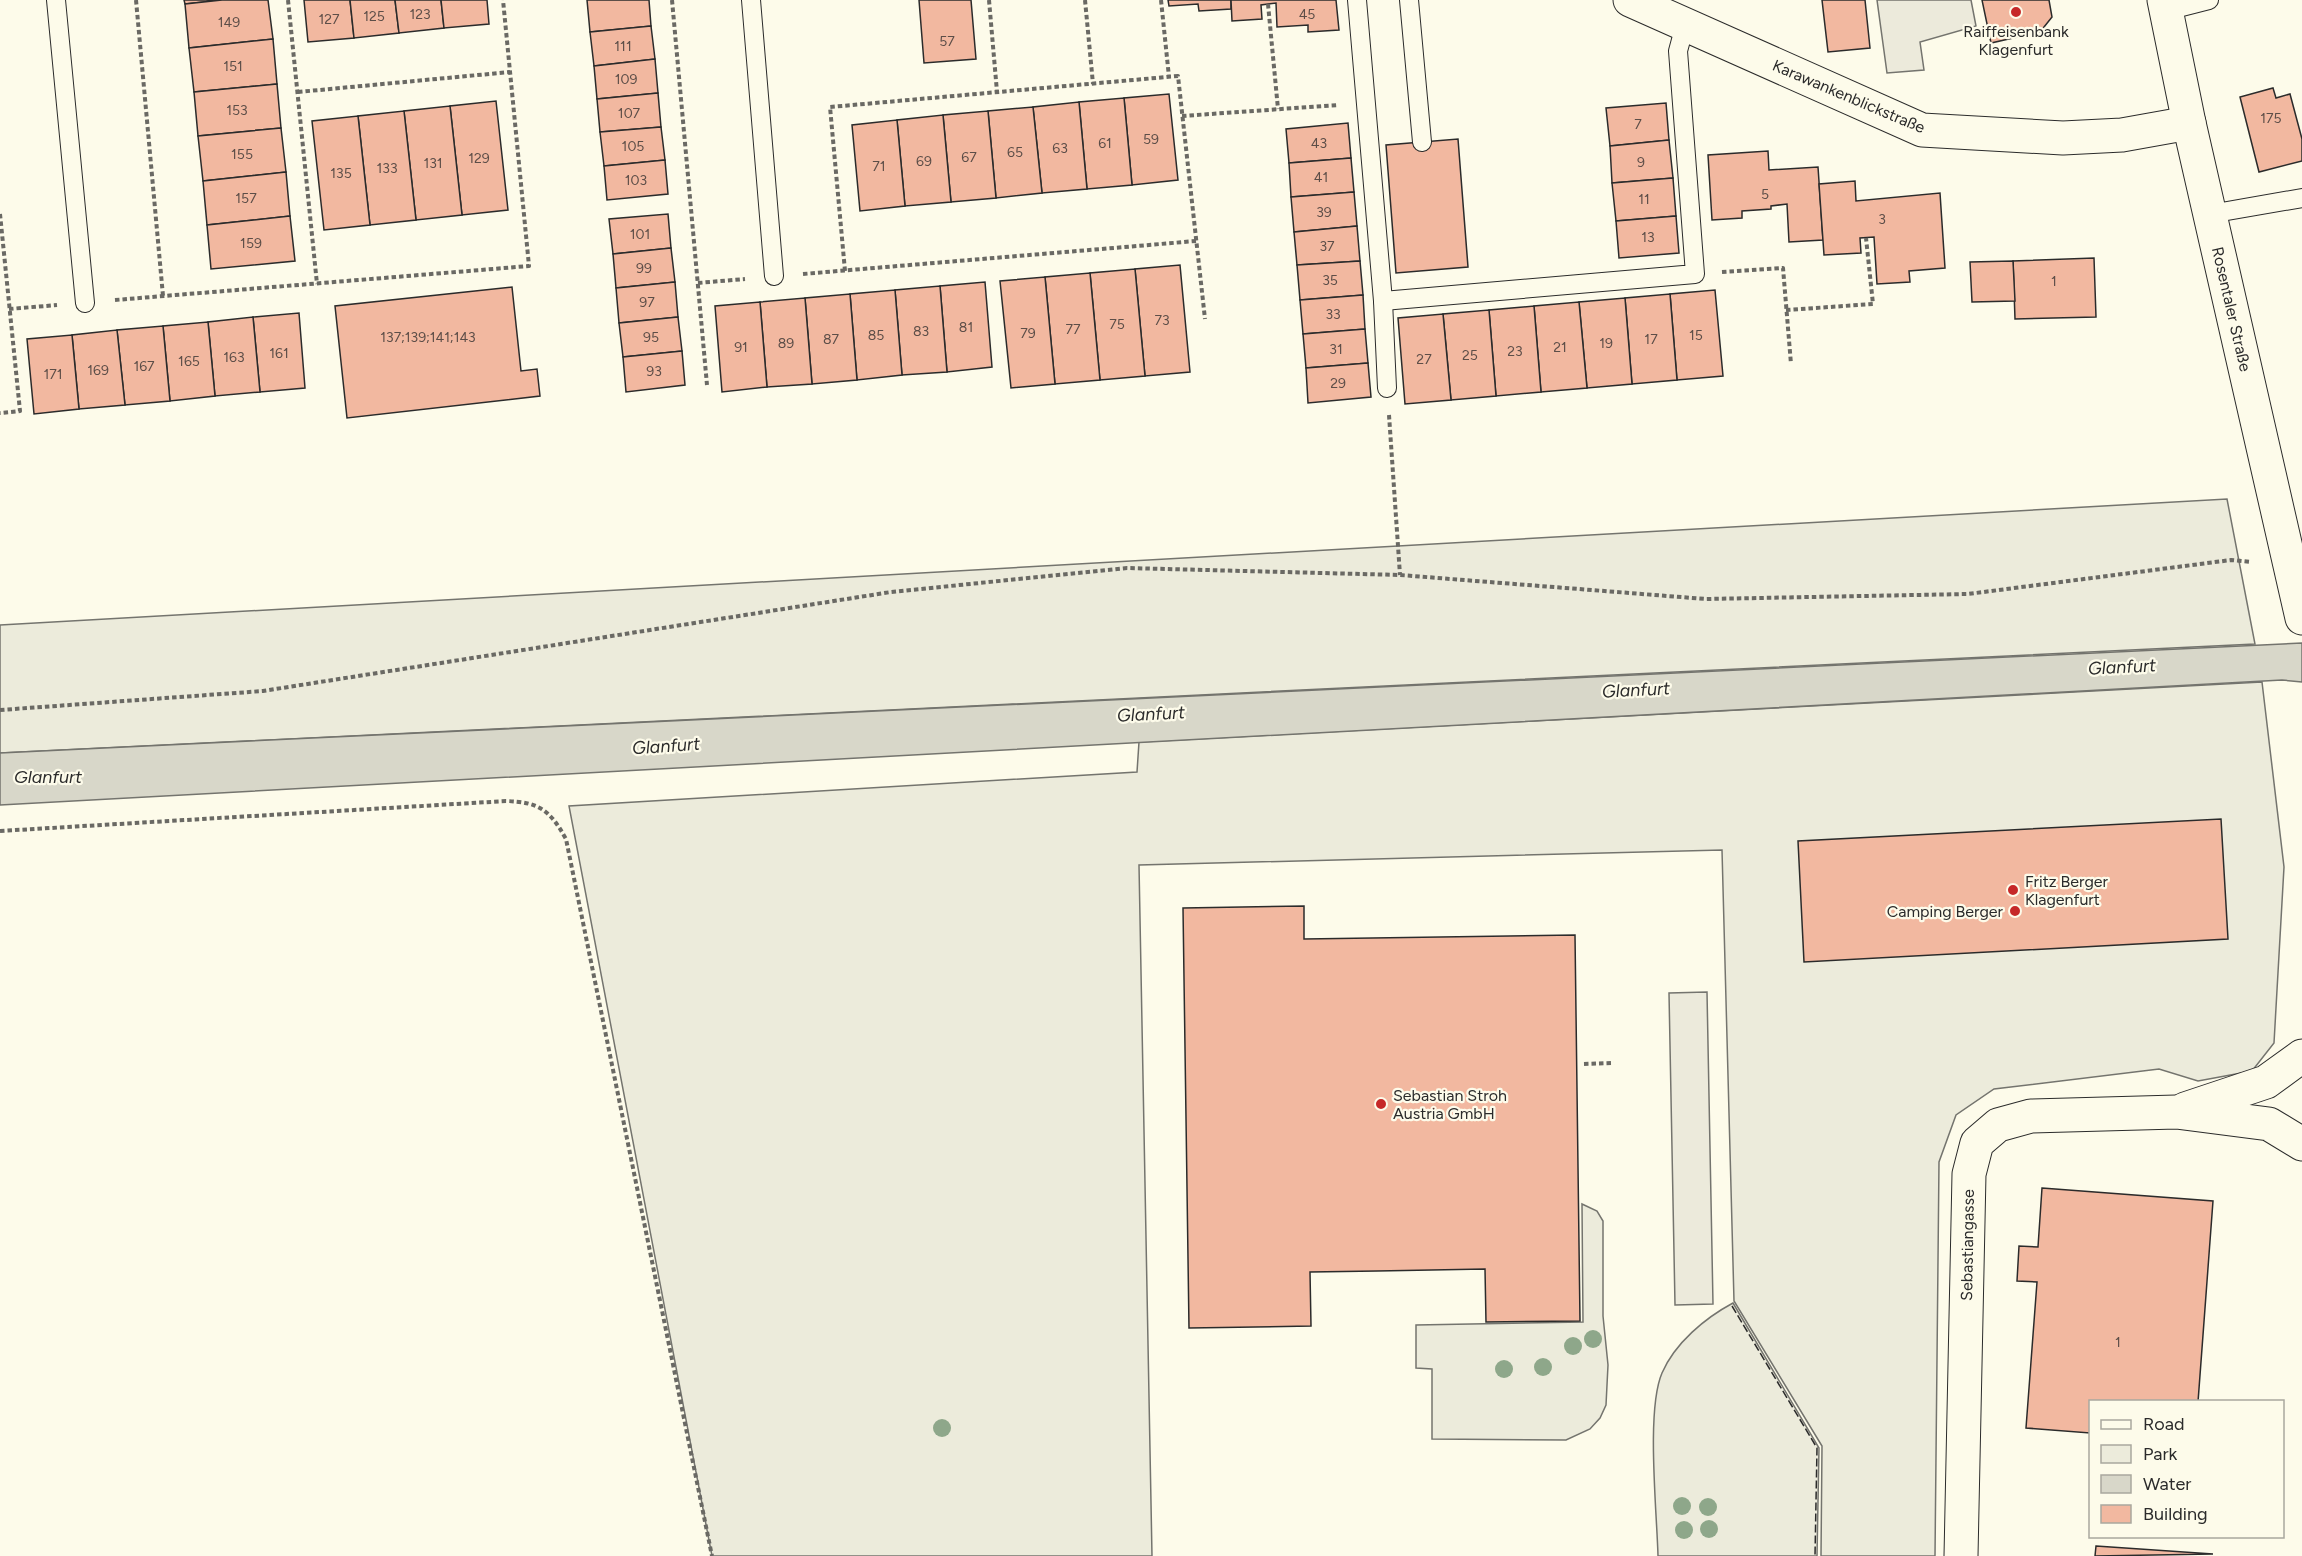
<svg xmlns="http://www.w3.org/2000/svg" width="2302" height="1556" font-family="Figtree,sans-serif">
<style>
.green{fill:#ecebdb;stroke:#74746e;stroke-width:1.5}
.parking{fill:#eceadb;stroke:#74746e;stroke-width:1.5}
.water{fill:#d8d7c9;stroke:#74746e;stroke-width:1.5}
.building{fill:#f2b8a0;stroke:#2b2b2b;stroke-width:1.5}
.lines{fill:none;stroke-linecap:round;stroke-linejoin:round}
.service-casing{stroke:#2b2b2b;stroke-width:20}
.minor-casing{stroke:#2b2b2b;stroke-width:35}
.primary-casing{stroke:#2b2b2b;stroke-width:35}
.path{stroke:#6a6964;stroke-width:4;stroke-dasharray:4.5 3;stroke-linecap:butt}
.service{stroke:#fdfbea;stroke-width:18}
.minor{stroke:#fdfbea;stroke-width:33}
.primary{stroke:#fdfbea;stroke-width:33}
.fence{stroke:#2b2b2b;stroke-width:1.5;stroke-dasharray:8 3;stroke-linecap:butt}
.tree{fill:#8ea78a}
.poi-dot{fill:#c62828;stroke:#fdfbea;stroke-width:2}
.labels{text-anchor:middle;stroke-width:4.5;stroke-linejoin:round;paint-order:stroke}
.number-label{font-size:14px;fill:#5d4e48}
.poi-label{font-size:16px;fill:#2b2b2b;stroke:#fdfbea;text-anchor:start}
.street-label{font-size:16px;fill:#2b2b2b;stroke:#fdfbea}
.water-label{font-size:18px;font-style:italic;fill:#2b2b2b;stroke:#fdfbea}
</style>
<rect width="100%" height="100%" fill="#fdfbea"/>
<g class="green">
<polygon points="2227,499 2255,644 0,753 0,625"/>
<polygon points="2262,682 2284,867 2274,1043 2252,1071 2198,1081 2159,1069 1994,1089 1956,1115 1939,1162 1935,1556 1821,1556 1822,1446 1734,1301 1722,850 1139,865 1152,1556 712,1556 569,806 1137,772 1139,742"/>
<polygon points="1582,1204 1597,1211 1603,1221 1603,1316 1608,1365 1606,1405 1600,1418 1590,1429 1566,1440 1432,1439 1432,1369 1416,1368 1416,1325 1583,1322"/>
<path d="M 1733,1303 L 1819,1448 L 1817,1556 L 1658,1556 C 1657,1513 1646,1410 1662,1373 C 1675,1343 1705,1318 1733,1303 Z"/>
</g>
<g class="parking">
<polygon points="1877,0 1971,0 1976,26 1920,42 1924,70 1887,73"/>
<polygon points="1707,992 1713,1304 1675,1305 1669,993"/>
</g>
<polygon class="water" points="2302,643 2302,682 2282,680 0,805 0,753"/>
<g class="building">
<polygon points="184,0 222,0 185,4"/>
<polygon points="222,0 268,0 273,39 189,48 185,4"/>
<polygon points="304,0 350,0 354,38 308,42"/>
<polygon points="350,0 395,0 399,33 354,38"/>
<polygon points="395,0 441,0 444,28 399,33"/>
<polygon points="441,0 487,0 489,24 444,28"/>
<polygon points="587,0 649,0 651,26 590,32"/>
<polygon points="919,0 971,0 976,59 924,63"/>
<polygon points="1168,0 1231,0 1231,9 1199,11 1198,4 1169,6"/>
<polygon points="1231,0 1336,0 1339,30 1308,32 1308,25 1277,27 1276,3 1261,5 1262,19 1232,21"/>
<polygon points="1822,0 1865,0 1870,48 1828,52"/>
<polygon points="1982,0 2049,0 2052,17 2040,32 1991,43"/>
<polygon points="651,26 655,59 594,66 590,32"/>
<polygon points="273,39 277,84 194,92 189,48"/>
<polygon points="655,59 658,93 597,99 594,66"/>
<polygon points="277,84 281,128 198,136 194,92"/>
<polygon points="2273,88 2276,98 2290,94 2302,139 2302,161 2259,172 2240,97"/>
<polygon points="658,93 661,127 600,132 597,99"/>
<polygon points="1169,94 1178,180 1132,185 1124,98"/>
<polygon points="1124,98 1132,185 1087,189 1079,102"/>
<polygon points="496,101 508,210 462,215 450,106"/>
<polygon points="1079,102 1087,189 1042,193 1033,107"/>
<polygon points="1666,103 1669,140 1610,146 1606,108"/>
<polygon points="450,106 462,215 416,220 404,111"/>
<polygon points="1033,107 1042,193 996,198 988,111"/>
<polygon points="404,111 416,220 370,225 358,116"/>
<polygon points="988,111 996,198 951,202 943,115"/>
<polygon points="943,115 951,202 905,206 897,120"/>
<polygon points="358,116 370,225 324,230 312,121"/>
<polygon points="897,120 905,206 860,211 852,125"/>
<polygon points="1348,123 1351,158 1289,163 1286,129"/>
<polygon points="661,127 665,160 604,166 600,132"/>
<polygon points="281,128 286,172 203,181 198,136"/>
<polygon points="1458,139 1468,267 1396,273 1386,145"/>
<polygon points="1669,140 1673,178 1612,183 1610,146"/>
<polygon points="1768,151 1769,170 1818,167 1823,240 1789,242 1787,204 1771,206 1771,209 1742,211 1742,218 1712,220 1708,155"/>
<polygon points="1351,158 1354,192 1291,197 1289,163"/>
<polygon points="665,160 668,194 607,200 604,166"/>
<polygon points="286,172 290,216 207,225 203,181"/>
<polygon points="1673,178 1676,216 1616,221 1612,183"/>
<polygon points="1855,181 1856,201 1940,193 1945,268 1909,271 1910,282 1877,284 1874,237 1860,238 1861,253 1824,255 1819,184"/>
<polygon points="1354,192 1357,226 1294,232 1291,197"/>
<polygon points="668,214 671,248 613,254 609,219"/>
<polygon points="290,216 295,261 211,269 207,225"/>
<polygon points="1676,216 1679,253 1619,258 1616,221"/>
<polygon points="1357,226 1360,261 1297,265 1294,232"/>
<polygon points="671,248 675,282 616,288 613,254"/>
<polygon points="2094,258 2096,317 2015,319 2013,261"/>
<polygon points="1360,261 1363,295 1300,300 1297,265"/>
<polygon points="2013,261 2015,301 1972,302 1970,262"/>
<polygon points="1180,265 1190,372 1145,376 1135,269"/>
<polygon points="1135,269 1145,376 1100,380 1090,273"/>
<polygon points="1090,273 1100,380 1055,384 1045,277"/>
<polygon points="1045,277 1055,384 1011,388 1000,281"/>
<polygon points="675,282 678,317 619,323 616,288"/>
<polygon points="985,282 992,367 947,372 940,286"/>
<polygon points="940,286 947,372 902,375 895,290"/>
<polygon points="512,287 521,371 537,369 540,396 347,418 335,306"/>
<polygon points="895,290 902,375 857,380 850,294"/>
<polygon points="1715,290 1723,376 1677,380 1670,294"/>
<polygon points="850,294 857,380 812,384 805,298"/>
<polygon points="1670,294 1677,380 1632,384 1625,298"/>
<polygon points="1363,295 1365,329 1303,334 1300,300"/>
<polygon points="805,298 812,384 767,387 760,302"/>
<polygon points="1625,298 1632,384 1587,388 1579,302"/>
<polygon points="760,302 767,387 722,392 715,306"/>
<polygon points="1579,302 1587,388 1541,392 1534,306"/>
<polygon points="1534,306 1541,392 1496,396 1489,310"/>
<polygon points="1489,310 1496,396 1451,400 1443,314"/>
<polygon points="299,313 305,388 260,392 253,317"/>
<polygon points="1443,314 1451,400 1405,404 1398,318"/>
<polygon points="253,317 260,392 215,396 208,322"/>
<polygon points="678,317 682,351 623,357 619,323"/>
<polygon points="208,322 215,396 170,401 163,326"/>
<polygon points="163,326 170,401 125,405 117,330"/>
<polygon points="1365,329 1368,363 1306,368 1303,334"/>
<polygon points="117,330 125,405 79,409 72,335"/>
<polygon points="72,335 79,409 34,414 27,339"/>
<polygon points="682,351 685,385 626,392 623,357"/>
<polygon points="1368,363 1371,397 1308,403 1306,368"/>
<polygon points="2221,819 2228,939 1804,962 1798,841"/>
<polygon points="1304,906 1304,939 1575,935 1580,1321 1486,1322 1485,1269 1377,1271 1310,1272 1311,1326 1189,1328 1183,908"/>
<polygon points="2042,1188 2213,1201 2198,1402 2090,1402 2090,1433 2026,1428 2037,1282 2017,1281 2019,1246 2038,1247"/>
<polygon points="2096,1546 2213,1554 2095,1556"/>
</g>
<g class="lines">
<defs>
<g id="service">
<polyline points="56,0 85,303"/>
<polyline points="751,0 774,276"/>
<polyline points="1357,0 1383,301 1387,388"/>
<polyline points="1409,0 1422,142"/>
<polyline points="2166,11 2209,0"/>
<polyline points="2210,214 2302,198"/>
<polyline points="1383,301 1695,274 1678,51 1685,25"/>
</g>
<g id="minor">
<polyline points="1630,0 1922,130 2063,138 2122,135 2189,123"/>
<polyline points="2185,1109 2266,1082 2302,1056"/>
<polyline points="1961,1556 1969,1174 1977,1143 1998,1125 2031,1116 2176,1112 2269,1124 2302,1144"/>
</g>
<polyline id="primary" points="2164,0 2189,123 2302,618"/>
</defs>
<use href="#service" class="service-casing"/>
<use href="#minor" class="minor-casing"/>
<use href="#primary" class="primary-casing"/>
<g class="path">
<polyline points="136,0 163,296"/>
<polyline points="288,0 317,284"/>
<polyline points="672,0 707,385"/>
<polyline points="989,0 997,92"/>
<polyline points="1085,0 1093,84"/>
<polyline points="1161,0 1169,77"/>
<polyline points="1268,4 1278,109"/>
<polyline points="298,92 510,72"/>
<polyline points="1182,116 1338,105"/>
<polyline points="0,214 20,411 0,413"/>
<polyline points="845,271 830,107 1178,76 1205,319"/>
<polyline points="1722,272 1783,268 1791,364"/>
<polyline points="803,274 1196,241"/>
<polyline points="698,283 745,279"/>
<polyline points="115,300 529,266 503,0"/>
<polyline points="9,309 57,305"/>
<polyline points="1786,310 1873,304 1866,238"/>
<polyline points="1389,415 1400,575"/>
<polyline points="0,710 263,691 891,592 1127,568 1400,575 1706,599 1968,594 2231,560 2251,562"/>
<path d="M 0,831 L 506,801 C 539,802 550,810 566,839 L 712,1556"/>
<polyline points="1584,1064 1614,1063"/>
</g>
<use href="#service" class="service"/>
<use href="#minor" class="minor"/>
<use href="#primary" class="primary"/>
<polyline class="fence" points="1732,1306 1817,1448 1815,1556"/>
</g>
<g class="tree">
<circle cx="1593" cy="1339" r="9"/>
<circle cx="1573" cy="1346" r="9"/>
<circle cx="1543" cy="1367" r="9"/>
<circle cx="1504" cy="1369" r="9"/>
<circle cx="942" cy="1428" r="9"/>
<circle cx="1682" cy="1506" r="9"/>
<circle cx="1708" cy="1507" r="9"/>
<circle cx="1709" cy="1529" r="9"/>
<circle cx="1684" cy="1530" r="9"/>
</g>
<g class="poi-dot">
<circle cx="2016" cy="12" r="6"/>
<circle cx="2013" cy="890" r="6"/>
<circle cx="2015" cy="911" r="6"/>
<circle cx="1381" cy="1104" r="6"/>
</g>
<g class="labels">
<g class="number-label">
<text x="420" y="19">123</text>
<text x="1307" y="19">45</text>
<text x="374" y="21">125</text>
<text x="329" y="24">127</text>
<text x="229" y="27">149</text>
<text x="947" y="46">57</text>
<text x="623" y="51">111</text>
<text x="233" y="71">151</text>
<text x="626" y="84">109</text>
<text x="237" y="115">153</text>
<text x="629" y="118">107</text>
<text x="2271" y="123">175</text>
<text x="1638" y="129">7</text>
<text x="1151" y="144">59</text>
<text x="1105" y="148">61</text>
<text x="1319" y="148">43</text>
<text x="633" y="151">105</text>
<text x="1060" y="153">63</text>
<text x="1015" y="157">65</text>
<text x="242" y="159">155</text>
<text x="969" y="162">67</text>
<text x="479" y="163">129</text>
<text x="924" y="166">69</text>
<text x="1641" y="167">9</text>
<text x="433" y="168">131</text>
<text x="879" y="171">71</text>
<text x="387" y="173">133</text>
<text x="341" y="178">135</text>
<text x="1321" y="182">41</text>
<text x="636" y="185">103</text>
<text x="1765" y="199">5</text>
<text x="246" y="203">157</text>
<text x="1644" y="204">11</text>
<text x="1324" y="217">39</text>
<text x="1882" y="224">3</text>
<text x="640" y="239">101</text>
<text x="1648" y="242">13</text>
<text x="251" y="248">159</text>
<text x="1327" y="251">37</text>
<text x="644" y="273">99</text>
<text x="1330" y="285">35</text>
<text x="2054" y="286">1</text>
<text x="647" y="307">97</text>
<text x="1333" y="319">33</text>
<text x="1162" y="325">73</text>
<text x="1117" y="329">75</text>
<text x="966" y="332">81</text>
<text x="1073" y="334">77</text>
<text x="921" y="336">83</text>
<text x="1028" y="338">79</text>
<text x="876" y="340">85</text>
<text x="1696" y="340">15</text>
<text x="428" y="342">137;139;141;143</text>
<text x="651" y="342">95</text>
<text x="831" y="344">87</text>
<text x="1651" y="344">17</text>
<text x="786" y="348">89</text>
<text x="1606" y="348">19</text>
<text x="741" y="352">91</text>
<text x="1560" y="352">21</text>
<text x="1336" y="354">31</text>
<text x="1515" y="356">23</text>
<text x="279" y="358">161</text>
<text x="1470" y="360">25</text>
<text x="234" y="362">163</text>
<text x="1424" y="364">27</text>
<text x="189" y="366">165</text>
<text x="144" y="371">167</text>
<text x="98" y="375">169</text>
<text x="654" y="376">93</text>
<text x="53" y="379">171</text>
<text x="1338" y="388">29</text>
<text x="2118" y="1347">1</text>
</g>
<g class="poi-label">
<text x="2016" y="37" text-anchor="middle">Raiffeisenbank<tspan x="2016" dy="18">Klagenfurt</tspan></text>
<text x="2025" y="887">Fritz Berger<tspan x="2025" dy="18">Klagenfurt</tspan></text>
<text x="2003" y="917" text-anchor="end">Camping Berger</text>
<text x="1393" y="1101">Sebastian Stroh<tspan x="1393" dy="18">Austria GmbH</tspan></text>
</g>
<g class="street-label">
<text transform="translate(1849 96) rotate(23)" y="6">Karawankenblickstraße</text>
<text transform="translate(2232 309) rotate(77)" y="6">Rosentaler Straße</text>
<text transform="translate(1967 1245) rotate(-89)" y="6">Sebastiangasse</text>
</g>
<g class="water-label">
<text transform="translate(2122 667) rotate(-3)" y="6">Glanfurt</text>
<text transform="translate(1636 690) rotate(-3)" y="6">Glanfurt</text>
<text transform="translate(1151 714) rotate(-3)" y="6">Glanfurt</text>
<text transform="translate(666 746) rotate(-4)" y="6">Glanfurt</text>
<text x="48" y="783">Glanfurt</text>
</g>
</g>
<rect x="2089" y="1400" width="195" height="138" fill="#fdfbea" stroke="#a9a89e" stroke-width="1.5"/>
<rect x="2101" y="1420" width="30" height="9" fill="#fdfbea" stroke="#a9a89e" stroke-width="1.5"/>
<text x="2143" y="1430" font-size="18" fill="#2b2b2b">Road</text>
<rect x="2101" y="1445" width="30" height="18" fill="#ecebdb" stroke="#a9a89e" stroke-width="1.5"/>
<text x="2143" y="1460" font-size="18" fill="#2b2b2b">Park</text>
<rect x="2101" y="1475" width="30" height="18" fill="#d8d7c9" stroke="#a9a89e" stroke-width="1.5"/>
<text x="2143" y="1490" font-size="18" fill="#2b2b2b">Water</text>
<rect x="2101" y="1505" width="30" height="18" fill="#f2b8a0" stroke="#a9a89e" stroke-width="1.5"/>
<text x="2143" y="1520" font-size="18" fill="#2b2b2b">Building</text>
</svg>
